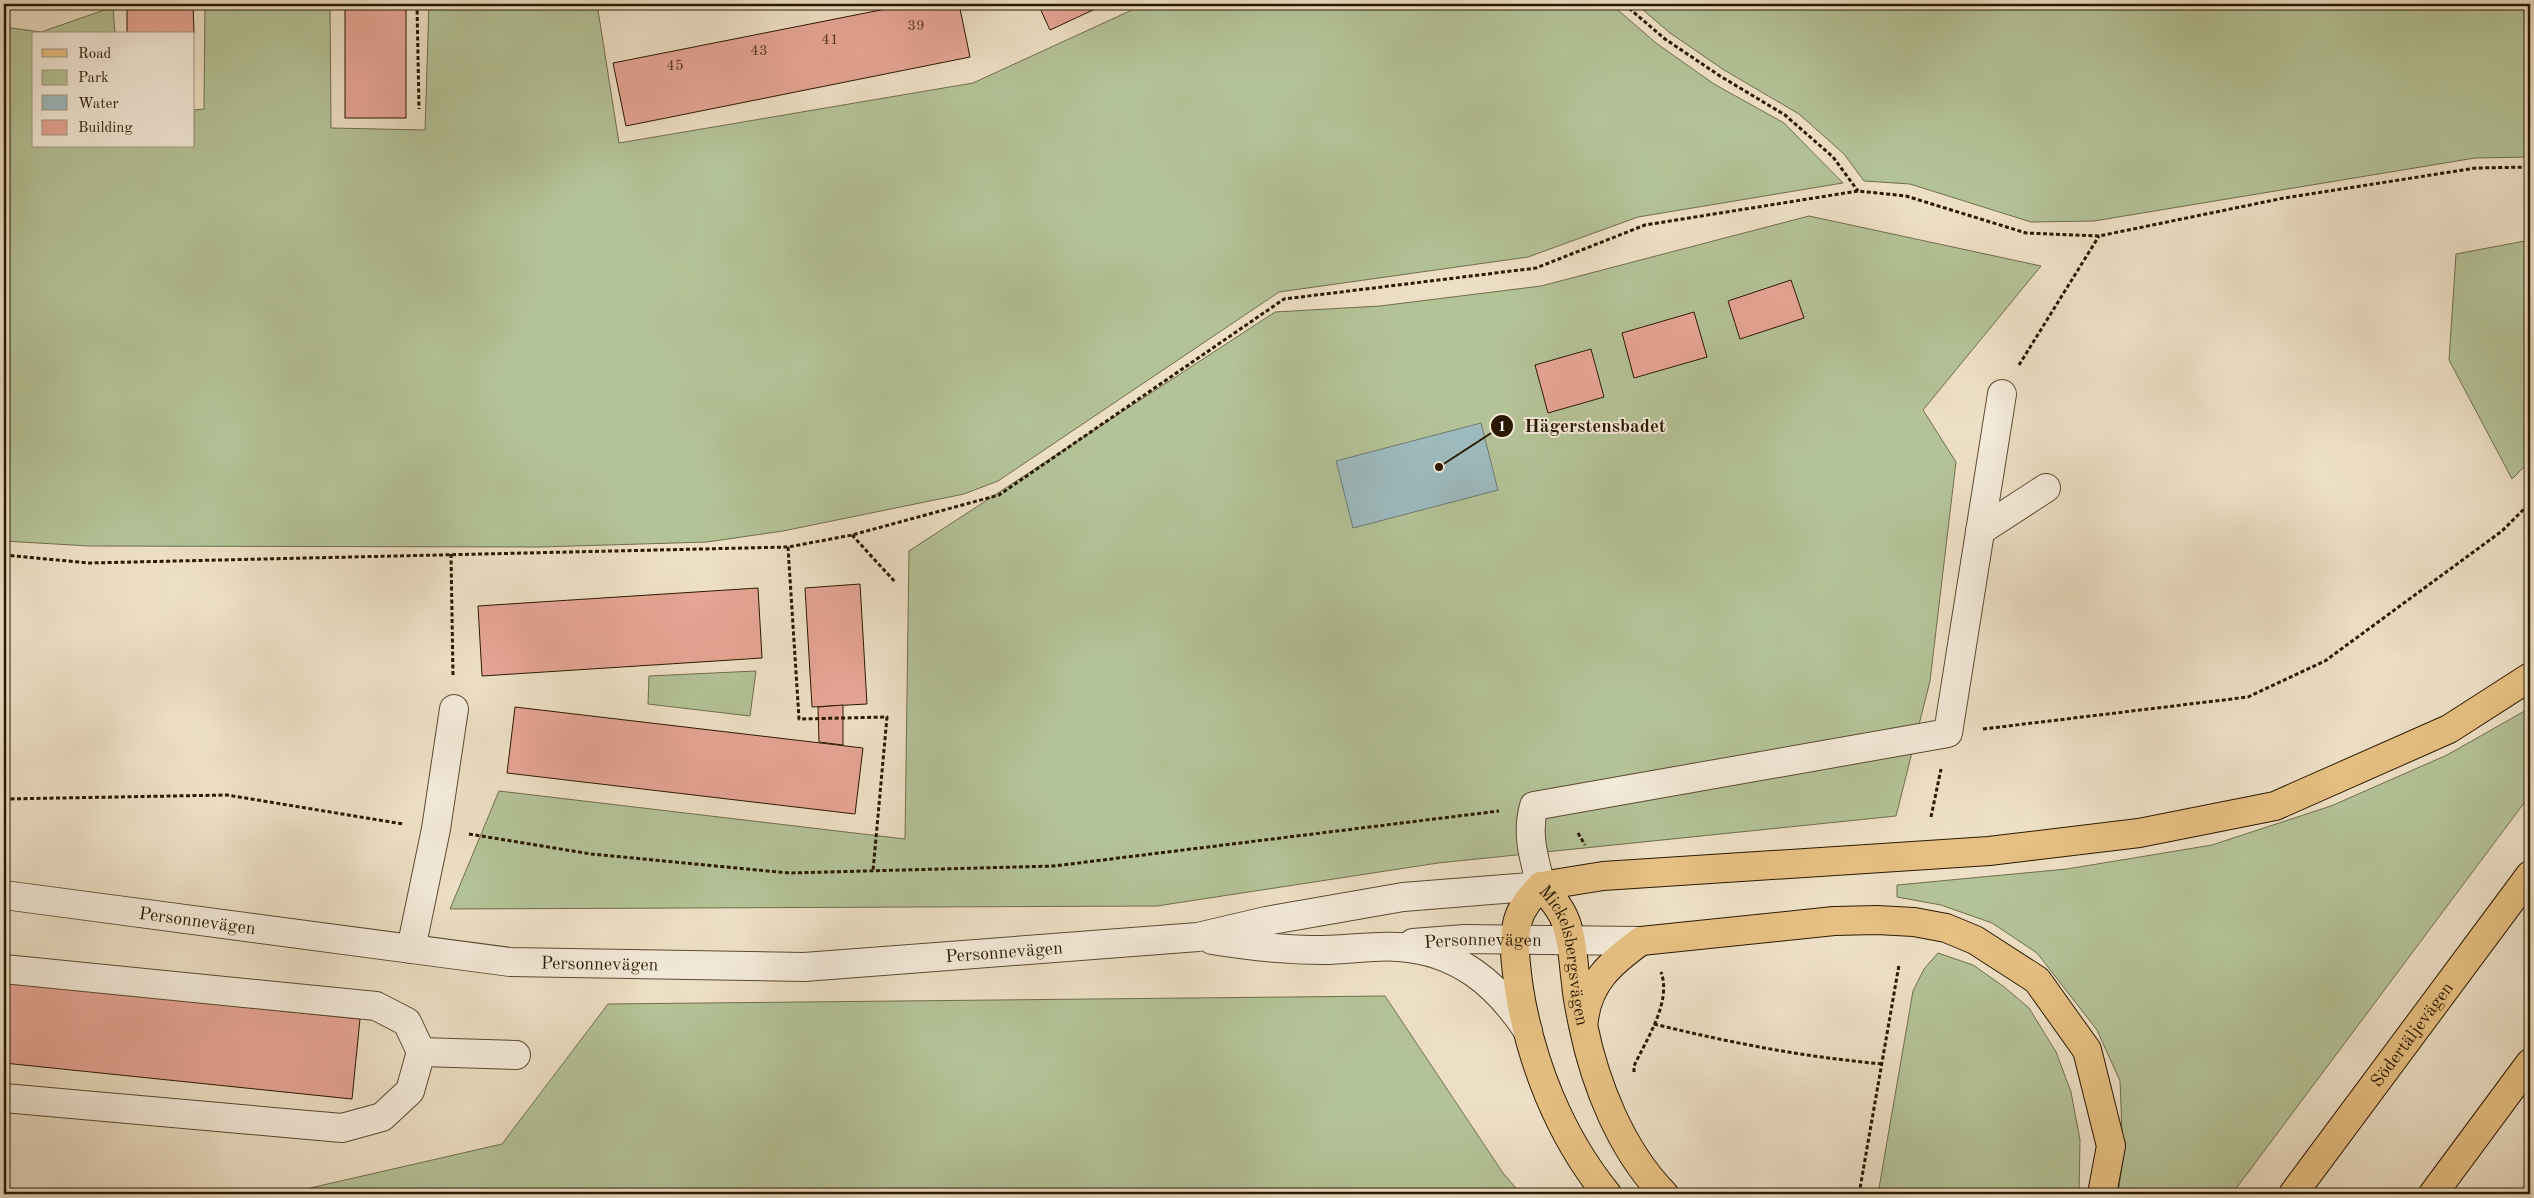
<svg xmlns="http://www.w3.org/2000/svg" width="2534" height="1198" font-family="'Old Standard TT',serif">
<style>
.green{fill:#b4c297;stroke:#6f6e4c}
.water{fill:#9dbabe;stroke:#6f7a72}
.building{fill:#e6a595;stroke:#2a1900}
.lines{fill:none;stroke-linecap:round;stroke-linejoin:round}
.minor-casing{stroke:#5b4a31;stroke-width:30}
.major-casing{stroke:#2a1900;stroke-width:30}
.highway-casing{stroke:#2a1900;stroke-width:30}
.path{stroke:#2a1900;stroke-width:3;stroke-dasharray:4 2.5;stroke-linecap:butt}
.minor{stroke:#f3ead9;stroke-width:28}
.major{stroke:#e6c082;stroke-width:28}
.highway{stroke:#e6c082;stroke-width:28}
.labels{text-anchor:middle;stroke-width:4;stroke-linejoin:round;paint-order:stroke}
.number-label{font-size:15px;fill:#593c25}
.street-label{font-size:18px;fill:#2a1900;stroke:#f3ead9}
.leader{fill:none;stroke:#2a1900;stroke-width:2}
.callout-dot{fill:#2a1900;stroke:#f3ead9;stroke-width:2}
.mark-label{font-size:15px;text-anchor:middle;font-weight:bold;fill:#fff}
.callout-label{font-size:19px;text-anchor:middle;font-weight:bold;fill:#2a1900;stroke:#f3ead9;stroke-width:4;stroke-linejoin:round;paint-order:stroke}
</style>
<rect width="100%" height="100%" fill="#eddfc5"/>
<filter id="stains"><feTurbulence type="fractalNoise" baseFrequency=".004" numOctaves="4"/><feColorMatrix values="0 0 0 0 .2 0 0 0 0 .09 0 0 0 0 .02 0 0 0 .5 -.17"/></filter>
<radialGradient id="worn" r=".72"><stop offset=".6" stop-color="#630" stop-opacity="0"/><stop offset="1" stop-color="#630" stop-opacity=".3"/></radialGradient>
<g class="green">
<polygon points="205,4 330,4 331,128 425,130 429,4 597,4 619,143 973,83 1145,4 1611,4 1656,43 1714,84 1784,123 1843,183 1638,217 1528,257 1279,292 998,481 964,494 783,531 707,542 540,547 89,546 4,541 4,27 41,32 113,7 115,34 34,34 34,146 194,146 194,110 204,109"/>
<polygon points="1636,4 2530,4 2530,157 2475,158 2094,221 2031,222 1910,184 1864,181 1844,154 1799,114 1724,70 1670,33"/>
<polygon points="1809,216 2041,266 1923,410 1956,462 1930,681 1896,816 1438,863 1157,906 450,909 499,791 905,839 909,551 1275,312 1380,306 1541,286"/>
<polygon points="2530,240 2530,461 2512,479 2449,360 2456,254"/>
<polygon points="756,671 750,716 648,704 649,676"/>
<polygon points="2530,708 2530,795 2232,1194 2118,1194 2123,1159 2120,1081 2097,1030 2037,953 1992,923 1941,905 1897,897 1897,885 2067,869 2212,845 2331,806 2447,755"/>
<polygon points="1938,953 1973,965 2003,986 2029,1008 2056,1052 2071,1092 2080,1140 2079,1194 1878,1194 1913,991 1924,969"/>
<polygon points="1385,996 1503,1173 1521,1194 284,1194 502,1144 608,1004"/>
</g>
<polygon class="water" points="1481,423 1498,490 1353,528 1336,461"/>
<g class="building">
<polygon points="127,4 193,4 194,34 127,34"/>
<rect x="345" y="4" width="61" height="114"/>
<polygon points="911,4 959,4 970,57 626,126 613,63"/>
<polygon points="1038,4 1106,4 1050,30"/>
<polygon points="1791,280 1804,318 1740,339 1728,301"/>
<polygon points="1694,312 1707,357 1634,378 1622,333"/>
<polygon points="1591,349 1604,397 1548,413 1535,365"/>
<polygon points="860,584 867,704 812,707 805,588"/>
<polygon points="758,588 762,658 482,676 478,606"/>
<polygon points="843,705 843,745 819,742 818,707"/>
<polygon points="515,707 863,748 855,814 507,773"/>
<polygon points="4,982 360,1019 352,1099 4,1063"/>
</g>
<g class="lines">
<defs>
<g id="minor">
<polyline points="1980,531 2046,488"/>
<path id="s1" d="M 4,895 L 510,962 L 804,967 L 1198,937 L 1266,921 L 1403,897 L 1541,886 C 1534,858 1526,834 1534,806 L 1948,733 L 2002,394"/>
<path d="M 1212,940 C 1249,946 1285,950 1323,950 C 1348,950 1374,945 1399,947 C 1458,951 1497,984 1528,1031"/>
<path id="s2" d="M 1413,943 L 1465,939 L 1641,941"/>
<polyline points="411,949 436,829 454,709"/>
<polyline points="4,969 376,1006 407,1022 421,1052 410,1091 382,1117 342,1128 4,1098"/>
<polyline points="421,1052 516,1055"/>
</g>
<g id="major">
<path d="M 1584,1020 C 1588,982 1612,962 1641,941"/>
<path id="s3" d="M 1607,1194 C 1560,1136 1531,1063 1519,989 C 1516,966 1512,942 1518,920 C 1522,906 1532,896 1541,886 C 1550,896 1560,907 1565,920 C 1573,940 1573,962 1576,983 C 1577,997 1580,1011 1583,1025 C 1595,1084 1621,1150 1664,1194"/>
</g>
<g id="highway">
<polyline points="1541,886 1603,876 1989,851 2139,833 2275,806 2449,729 2530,677"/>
<polyline points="1641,941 1834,921 1877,920 1914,922 1946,928 1975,940 2037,980 2087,1050 2111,1146 2102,1194"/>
<path id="s4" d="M 2293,1194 L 2530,875"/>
<polyline points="2433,1194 2530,1063"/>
</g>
</defs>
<use href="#minor" class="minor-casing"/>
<use href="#major" class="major-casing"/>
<use href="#highway" class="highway-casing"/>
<g class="path">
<polyline points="417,4 419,109"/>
<polyline points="1624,4 1665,39 1720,76 1785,115 1833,157 1858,191"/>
<polyline points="2019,365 2099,236"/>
<polyline points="852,535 896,583"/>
<polyline points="788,547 799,719 887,717 873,871"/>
<polyline points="451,554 453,676"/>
<polyline points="4,555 89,563 788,547 852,535 999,495 1284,299 1536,268 1645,225 1858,191 1906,196 2026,233 2099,236 2284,198 2476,168 2530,167"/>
<polyline points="1983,729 2248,697 2325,661 2502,531 2530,503"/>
<polyline points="4,799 227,795 403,824"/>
<polyline points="1931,817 1941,769"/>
<polyline points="1578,833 1585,845"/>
<polyline points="469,834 591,854 789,873 1054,866 1499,811"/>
<path d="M 1654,1024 C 1731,1043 1804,1057 1883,1064"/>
<path d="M 1634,1072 L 1634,1066 C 1646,1040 1672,1002 1661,972"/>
<polyline points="1859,1194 1899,965"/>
</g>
<use href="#minor" class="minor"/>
<use href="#major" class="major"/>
<use href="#highway" class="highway"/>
</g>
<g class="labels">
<g class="number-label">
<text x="916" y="30">39</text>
<text x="830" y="44">41</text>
<text x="759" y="55">43</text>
<text x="675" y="70">45</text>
</g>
<g class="street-label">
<text dy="6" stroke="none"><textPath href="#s1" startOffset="195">Personnevägen</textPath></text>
<text dy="6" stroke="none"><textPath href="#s2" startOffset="70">Personnevägen</textPath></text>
<text dy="6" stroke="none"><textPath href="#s1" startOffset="1005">Personnevägen</textPath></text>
<text dy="6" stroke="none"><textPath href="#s3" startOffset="412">Mickelsbergsvägen</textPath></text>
<text dy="6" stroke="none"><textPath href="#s1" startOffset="600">Personnevägen</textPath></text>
<text dy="6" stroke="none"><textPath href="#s4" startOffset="199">Södertäljevägen</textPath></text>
</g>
</g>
<path class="leader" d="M1439 467L1502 426"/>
<g class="callout-dot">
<circle cx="1439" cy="467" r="5"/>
<circle cx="1502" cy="426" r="12"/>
</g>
<g class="mark-label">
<text x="1502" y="431">1</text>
</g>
<g class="callout-label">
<text x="1595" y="432">Hägerstensbadet</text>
</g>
<rect width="2534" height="1198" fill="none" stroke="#eddfc5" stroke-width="20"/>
<rect x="5" y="5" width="2524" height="1188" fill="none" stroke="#2a1900" stroke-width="2.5"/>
<rect x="10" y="10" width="2514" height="1178" fill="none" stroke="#2a1900"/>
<rect x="32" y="32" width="162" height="115" fill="#f3ead9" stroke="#a39682"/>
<rect x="42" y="49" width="25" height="8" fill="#e6c082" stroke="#a39682"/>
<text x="78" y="58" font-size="15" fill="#2a1900">Road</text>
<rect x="42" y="70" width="25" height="15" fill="#b4c297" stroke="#a39682"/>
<text x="78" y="82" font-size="15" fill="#2a1900">Park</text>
<rect x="42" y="95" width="25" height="15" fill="#9dbabe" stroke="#a39682"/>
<text x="78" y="108" font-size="15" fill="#2a1900">Water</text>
<rect x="42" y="120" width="25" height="15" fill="#e6a595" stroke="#a39682"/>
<text x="78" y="132" font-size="15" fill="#2a1900">Building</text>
<rect width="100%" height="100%" filter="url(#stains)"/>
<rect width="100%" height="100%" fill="url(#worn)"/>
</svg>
